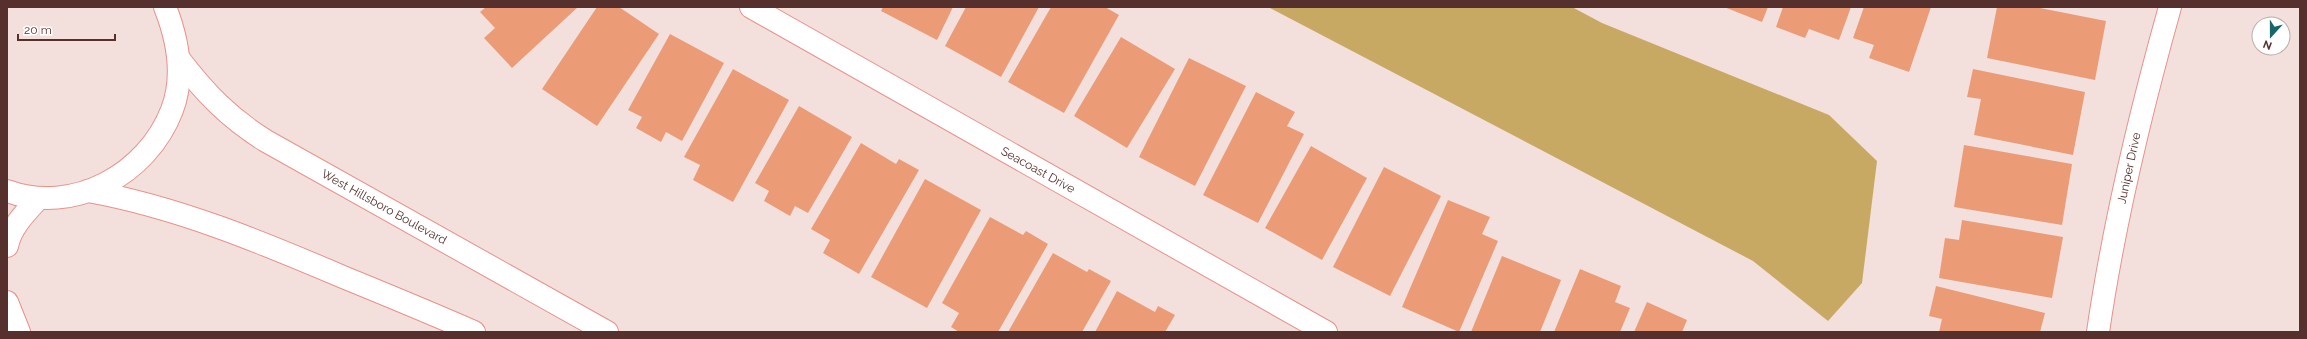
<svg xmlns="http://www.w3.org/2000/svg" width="2307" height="339" font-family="Raleway,sans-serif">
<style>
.water{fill:#c8a963}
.building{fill:#eb9c77}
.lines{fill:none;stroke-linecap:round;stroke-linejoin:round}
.minor-casing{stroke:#e89189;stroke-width:24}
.minor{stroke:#fff;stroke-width:22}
.labels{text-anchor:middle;stroke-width:4;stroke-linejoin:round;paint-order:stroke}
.street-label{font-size:12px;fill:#55302d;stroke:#fff}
</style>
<rect width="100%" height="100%" fill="#f3e0dd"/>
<polygon class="water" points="1268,7 1572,7 1602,23 1829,115 1877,161 1862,283 1828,321 1753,261"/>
<g class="building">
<polygon points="486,7 578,7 512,68 484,38 495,28 480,12"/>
<polygon points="597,7 619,7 659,34 597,126 542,89"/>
<polygon points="883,7 953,7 937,40 881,11"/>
<polygon points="966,7 1039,7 1001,77 945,46"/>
<polygon points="1051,7 1105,7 1119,15 1064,113 1008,82"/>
<polygon points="1724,7 1768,7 1762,22"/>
<polygon points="1783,7 1851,7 1839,40 1809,29 1805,38 1776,27"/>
<polygon points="1864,7 1931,7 1909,72 1869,58 1874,45 1853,38"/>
<polygon points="1997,7 2035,7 2106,21 2095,80 1987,58"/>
<polygon points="670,34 724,63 682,141 666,132 661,142 636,128 642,117 628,110"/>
<polygon points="1121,37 1175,69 1127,148 1074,116"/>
<polygon points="1189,58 1246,86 1195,186 1139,157"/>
<polygon points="733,69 789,100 733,202 693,180 700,165 684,157"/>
<polygon points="1973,69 2085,92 2073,155 1974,135 1981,99 1967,97"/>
<polygon points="1256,92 1295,112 1287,126 1304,134 1258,223 1203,195"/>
<polygon points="799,106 852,137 808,213 795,206 790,216 764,201 769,191 755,183"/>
<polygon points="861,143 896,164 899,159 919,170 859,274 823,253 830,240 811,229"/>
<polygon points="1964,145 2072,164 2062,225 1954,207"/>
<polygon points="1311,146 1367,178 1322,260 1265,228"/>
<polygon points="1384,167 1441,196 1390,296 1333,267"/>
<polygon points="925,179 981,210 927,308 871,277"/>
<polygon points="1448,200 1490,217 1482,234 1498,241 1459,332 1402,307"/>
<polygon points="990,217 1023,235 1026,231 1048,244 998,332 959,332 951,327 959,313 942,303"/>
<polygon points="1962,220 2063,237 2052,298 1939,278 1945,238 1959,240"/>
<polygon points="1053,253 1087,272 1089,269 1111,281 1082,332 1008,332"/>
<polygon points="1502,256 1561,280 1540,332 1471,332"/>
<polygon points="1580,269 1621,286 1615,302 1630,308 1620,332 1554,332"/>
<polygon points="1936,286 2045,313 2040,332 1939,332 1942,319 1929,316"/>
<polygon points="1117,291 1155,312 1158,306 1175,315 1165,332 1095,332"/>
<polygon points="1647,302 1687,320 1682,332 1634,332"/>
</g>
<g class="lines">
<defs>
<g id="minor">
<polyline points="751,7 1326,332"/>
<path d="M 179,59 C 205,93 229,118 266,141 L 607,332"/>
<path d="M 7,191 C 73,215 147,175 172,110 C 185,76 178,40 165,7"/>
<path d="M 88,191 C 177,207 261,242 343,277 C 387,295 431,313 474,332"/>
<path d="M 7,246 C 11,227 25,213 38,199"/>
<polyline points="7,302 19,332"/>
<path d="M 2098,332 C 2114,222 2140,114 2170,7"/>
</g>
</defs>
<use href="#minor" class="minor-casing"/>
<use href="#minor" class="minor"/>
</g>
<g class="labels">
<g class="street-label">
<text transform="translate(2129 168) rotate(-78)" y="4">Juniper Drive</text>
<text transform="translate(1038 170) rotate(29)" y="4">Seacoast Drive</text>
<text transform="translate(384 207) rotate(29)" y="4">West Hillsboro Boulevard</text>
</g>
</g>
<rect width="2307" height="339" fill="none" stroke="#55302d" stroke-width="16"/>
<g transform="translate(2271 36) rotate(201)"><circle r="19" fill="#ffffff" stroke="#bbacab"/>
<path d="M0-3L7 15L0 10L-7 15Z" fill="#17656d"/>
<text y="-6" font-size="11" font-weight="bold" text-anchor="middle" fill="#55302d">N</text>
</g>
<path d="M18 34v6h97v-6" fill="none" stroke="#55302d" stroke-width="2"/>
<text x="24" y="34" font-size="12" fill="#55302d" stroke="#ffffff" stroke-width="3" paint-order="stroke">20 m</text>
</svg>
